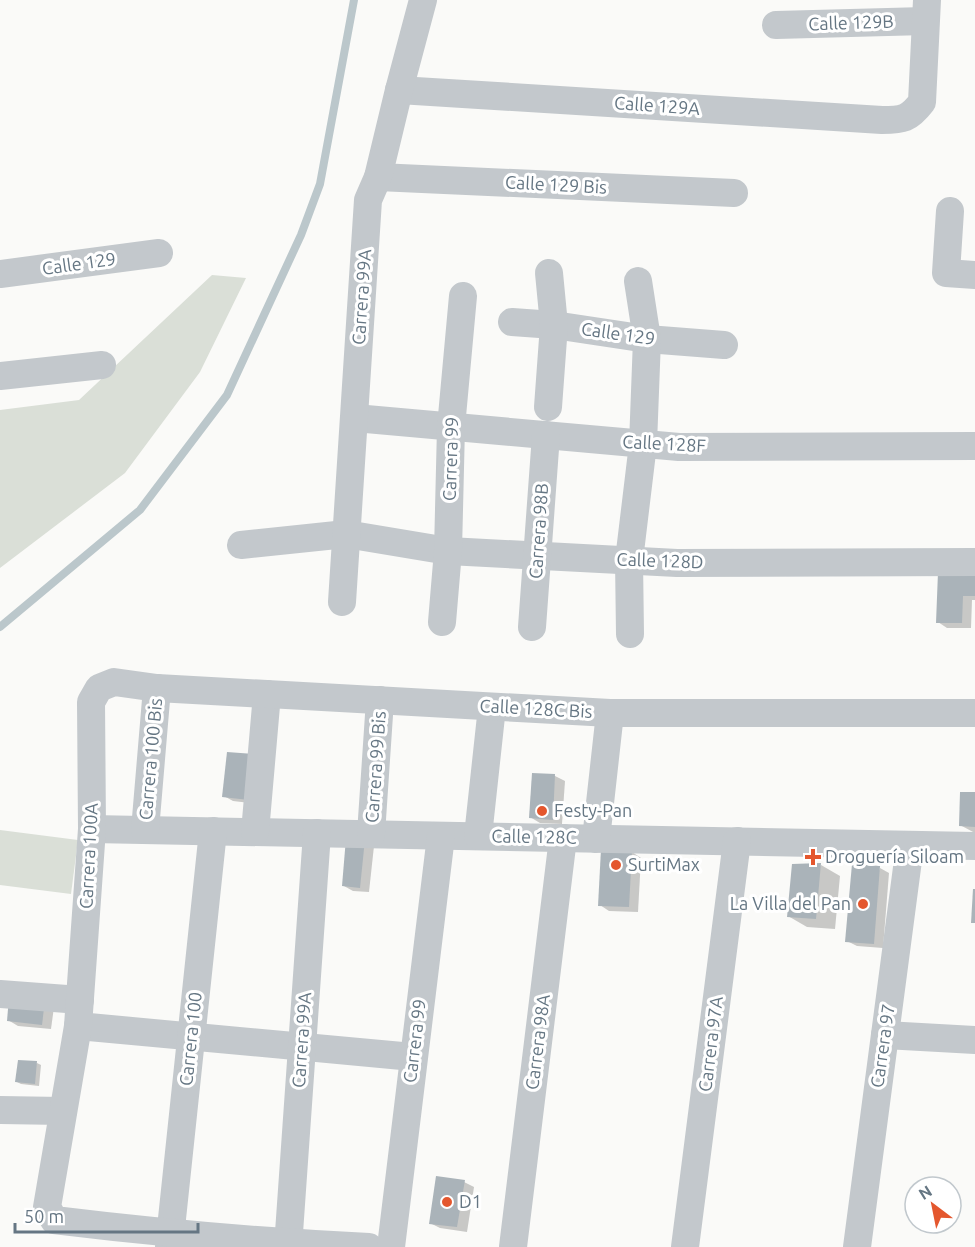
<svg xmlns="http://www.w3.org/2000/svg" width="975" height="1247" font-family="Ubuntu,sans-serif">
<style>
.green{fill:#dadfd7}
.shadow{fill:#0003}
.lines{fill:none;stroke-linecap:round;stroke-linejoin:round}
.stream{stroke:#bbc7cb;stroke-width:8}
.building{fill:#aab3b9}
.minor{stroke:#c3c8cc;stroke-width:28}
.poi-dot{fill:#e4572e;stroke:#fff;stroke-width:2}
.labels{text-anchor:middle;stroke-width:6;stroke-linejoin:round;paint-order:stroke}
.street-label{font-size:18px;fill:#657683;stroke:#fff}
.poi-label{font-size:18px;fill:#657683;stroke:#fff;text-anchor:start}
</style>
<rect width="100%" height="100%" fill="#fafaf8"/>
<g class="green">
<polygon points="212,275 246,278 200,372 125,473 0,568 0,410 79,400"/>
<polygon points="0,830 78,840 71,894 0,885"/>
</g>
<g class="shadow">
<polygon points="975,575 975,600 972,600 971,628 947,628 938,622"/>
<polygon points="253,756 258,804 233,801 224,796"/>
<polygon points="533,774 555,776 565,781 562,824 540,823 530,817"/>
<polygon points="975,794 975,833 960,825"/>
<polygon points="348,839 374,846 369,892 353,891 344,886"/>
<polygon points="632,852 641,858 638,912 609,911 600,905"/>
<polygon points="821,865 840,876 835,929 807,927 788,916"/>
<polygon points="880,868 889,873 883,948 857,946 847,941"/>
<polygon points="54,1007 51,1029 18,1026 8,1020"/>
<polygon points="37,1063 41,1065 39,1086 21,1084 17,1082"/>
<polygon points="464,1182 474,1187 467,1232 440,1228 430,1223"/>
</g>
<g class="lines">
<polyline class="stream" points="0,627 140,510 227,395 301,235 320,184 354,0"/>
</g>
<g class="building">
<polygon points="938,572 975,573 975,596 963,596 962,623 936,623"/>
<polygon points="227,752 254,754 249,800 222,797"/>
<polygon points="532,773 555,774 553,820 529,818"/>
<polygon points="960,792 975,792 975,827 959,826"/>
<polygon points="346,838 365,839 360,888 342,886"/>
<polygon points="601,849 632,851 629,907 598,906"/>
<polygon points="821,863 816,919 787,917 792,864"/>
<polygon points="852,864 880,866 874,944 845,942"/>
<polygon points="973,889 975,889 975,923 971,923"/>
<polygon points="9,997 45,1000 42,1025 7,1021"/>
<polygon points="18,1060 37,1061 35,1084 15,1082"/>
<polygon points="436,1176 465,1180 457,1227 429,1224"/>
</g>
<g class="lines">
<g class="minor">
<polyline points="776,25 925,21"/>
<path d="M 399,90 L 882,120 C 903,120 909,119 922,102 L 927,0"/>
<polyline points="378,177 734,193"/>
<polyline points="950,211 946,273 975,275"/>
<polyline points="0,274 159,253"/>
<polyline points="512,322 554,325 647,339 724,345"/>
<polyline points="0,376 102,365"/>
<polyline points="548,407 554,325 549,273"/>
<polyline points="355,418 679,447 975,446"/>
<polyline points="241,545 346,534 448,551 677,563 975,562"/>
<polyline points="342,602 368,200 378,177 399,90 423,0"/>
<polyline points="442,622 448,551 451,427 463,296"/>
<polyline points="532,627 546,435"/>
<polyline points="630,634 629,560 643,444 647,339 638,281"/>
<polyline points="92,829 975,846"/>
<polyline points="145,830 157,688"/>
<polyline points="255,832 267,694"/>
<polyline points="371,834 380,700"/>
<polyline points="478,836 492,707"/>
<polyline points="596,839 610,713"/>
<polyline points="0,994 80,1000"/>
<polyline points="78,1026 413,1057"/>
<polyline points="885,1035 975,1040"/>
<polyline points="0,1110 63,1111"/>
<polyline points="169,1247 213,831"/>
<polyline points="288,1247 317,833"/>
<path d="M 369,1247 C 263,1242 160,1233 54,1220 L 47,1207 L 78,1026 L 92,829 L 91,702 L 99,688 L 114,682 L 157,688 L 610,713 L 975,713"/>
<polyline points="391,1247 441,836"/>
<polyline points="513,1247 563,838"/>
<polyline points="685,1247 737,841"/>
<polyline points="857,1247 910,845"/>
</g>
</g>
<g class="poi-dot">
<circle cx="542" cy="811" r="6"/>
<path d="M810 848h6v6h6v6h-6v6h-6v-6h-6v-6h6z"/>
<circle cx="616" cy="865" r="6"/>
<circle cx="863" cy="904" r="6"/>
<circle cx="447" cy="1202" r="6"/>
</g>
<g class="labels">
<g class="street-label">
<text transform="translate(851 23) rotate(-2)" y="6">Calle 129B</text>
<text transform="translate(657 106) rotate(4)" y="6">Calle 129A</text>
<text transform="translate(556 185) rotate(3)" y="6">Calle 129 Bis</text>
<text transform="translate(79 264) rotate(-8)" y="6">Calle 129</text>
<text transform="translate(362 297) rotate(-86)" y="6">Carrera 99A</text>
<text transform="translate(618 334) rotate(8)" y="6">Calle 129</text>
<text transform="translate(664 444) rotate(3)" y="6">Calle 128F</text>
<text transform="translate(451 459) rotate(-88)" y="6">Carrera 99</text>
<text transform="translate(539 531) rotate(-86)" y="6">Carrera 98B</text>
<text transform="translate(660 561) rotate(2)" y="6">Calle 128D</text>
<text transform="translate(536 709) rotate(3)" y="6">Calle 128C Bis</text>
<text transform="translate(151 759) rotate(-85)" y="6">Carrera 100 Bis</text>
<text transform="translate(376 767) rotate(-86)" y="6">Carrera 99 Bis</text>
<text transform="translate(534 837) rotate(1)" y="6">Calle 128C</text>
<text transform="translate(89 856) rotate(-87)" y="6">Carrera 100A</text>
<text transform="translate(191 1039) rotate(-84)" y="6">Carrera 100</text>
<text transform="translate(302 1040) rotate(-86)" y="6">Carrera 99A</text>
<text transform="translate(415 1041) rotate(-83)" y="6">Carrera 99</text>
<text transform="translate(538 1042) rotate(-83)" y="6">Carrera 98A</text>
<text transform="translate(711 1044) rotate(-83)" y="6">Carrera 97A</text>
<text transform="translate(883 1046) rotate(-82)" y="6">Carrera 97</text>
</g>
<g class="poi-label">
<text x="554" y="817">Festy-Pan</text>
<text x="825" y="863">Droguería Siloam</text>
<text x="628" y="871">SurtiMax</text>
<text x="851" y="910" text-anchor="end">La Villa del Pan</text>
<text x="459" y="1208">D1</text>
</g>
</g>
<g transform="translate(933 1205) rotate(328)"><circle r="28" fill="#ffffff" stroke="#c1c8cd" stroke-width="1.5"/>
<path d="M0-4.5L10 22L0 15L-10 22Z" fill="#e4572e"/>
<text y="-9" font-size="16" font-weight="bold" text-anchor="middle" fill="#657683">N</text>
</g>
<path d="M15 1223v9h183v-9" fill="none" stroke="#657683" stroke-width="3"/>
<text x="24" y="1223" font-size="18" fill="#657683" stroke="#ffffff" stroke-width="4.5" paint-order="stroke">50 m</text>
</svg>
